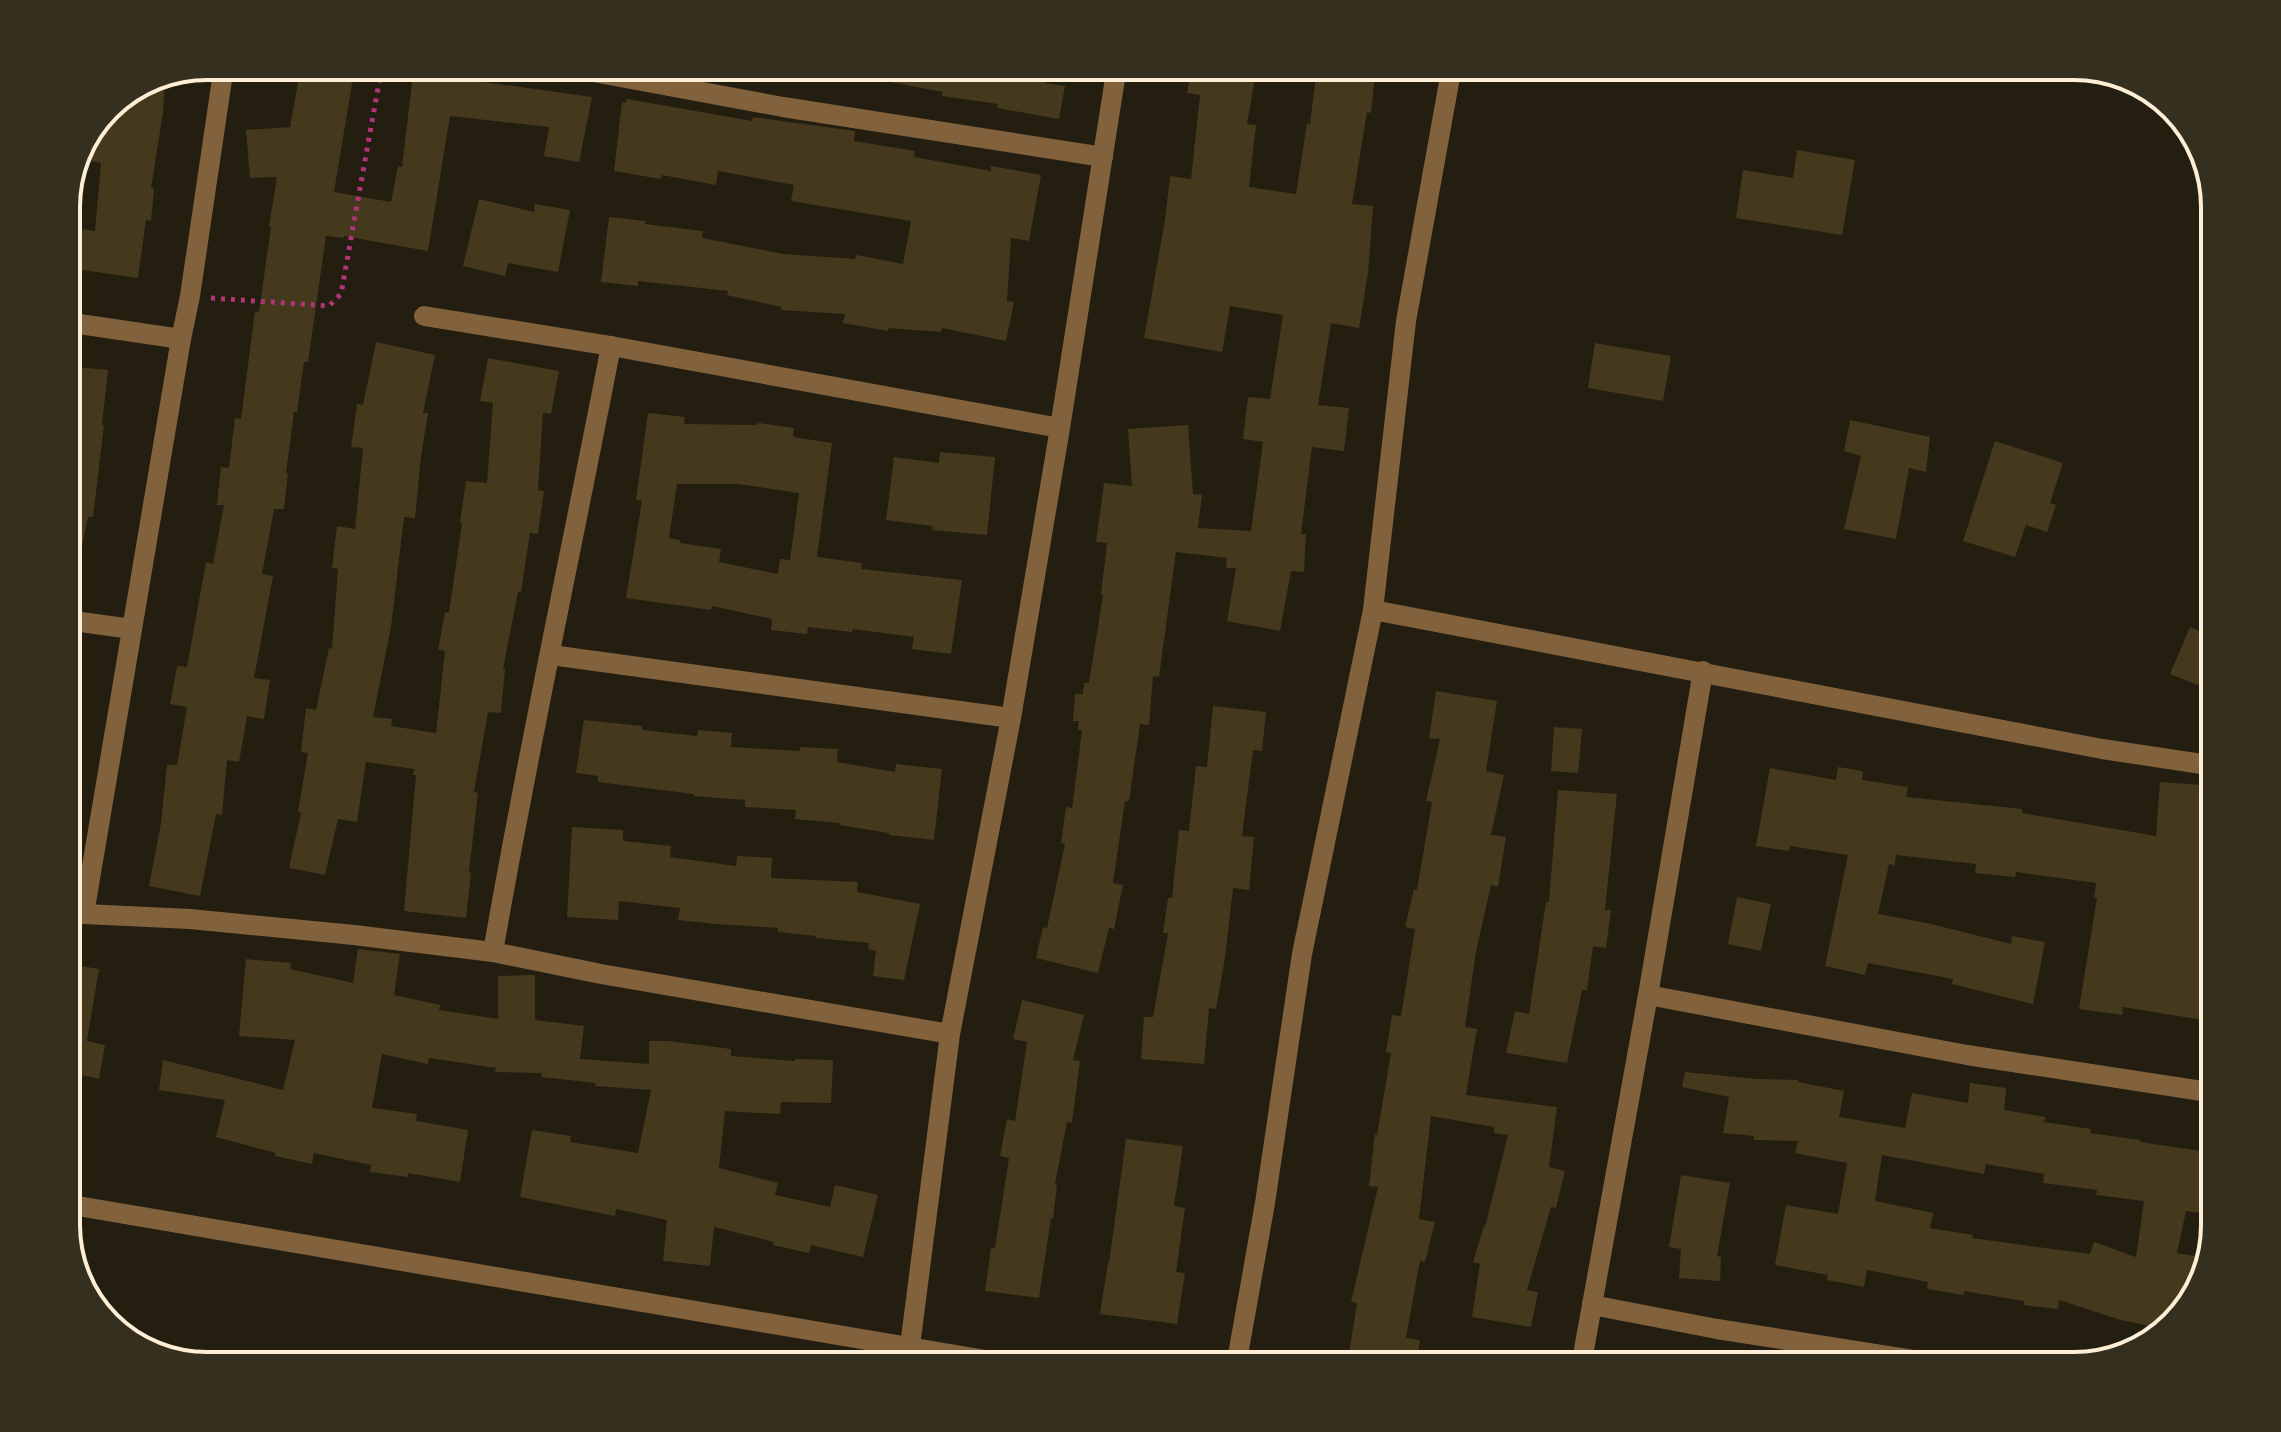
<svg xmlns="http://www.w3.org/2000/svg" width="2281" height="1432" font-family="Rubik,sans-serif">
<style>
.building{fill:#44391c;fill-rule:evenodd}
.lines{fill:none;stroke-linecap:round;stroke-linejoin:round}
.path{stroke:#b13479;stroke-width:5;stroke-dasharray:4 6;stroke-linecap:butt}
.minor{stroke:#81623d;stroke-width:20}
.rim{fill:none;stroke:#fdeed5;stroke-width:4}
</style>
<rect width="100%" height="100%" fill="#241e10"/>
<g class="building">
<polygon points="301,66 355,66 334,192 391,202 398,166 402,167 414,66 456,66 455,78 592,97 579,162 544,156 549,127 450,116 428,251 344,236 344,238 326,236 308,362 304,362 297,412 294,412 286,473 288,473 284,509 274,509 262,574 273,576 254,678 270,680 264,719 247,716 239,762 227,760 222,815 216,814 200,896 149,886 161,823 167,765 177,765 187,707 170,704 177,666 187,667 206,562 213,564 224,505 217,505 221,467 229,468 235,418 241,419 255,311 259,312 271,227 269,226 277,177 250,178 246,130 290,127"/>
<polygon points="865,66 1048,66 1045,83 1065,86 1059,119 997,108 998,104 942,96 943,92 864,77"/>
<polygon points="1192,66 1257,66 1247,124 1256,125 1249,187 1296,194 1307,123 1310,124 1317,67 1375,74 1371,113 1367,112 1352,204 1373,206 1368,273 1359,328 1331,323 1318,405 1349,408 1344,451 1312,447 1301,534 1306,534 1304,572 1291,571 1280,631 1227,621 1236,568 1226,568 1227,558 1176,552 1159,677 1153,676 1149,725 1140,724 1129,801 1125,801 1113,883 1123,885 1114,929 1109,928 1098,973 1036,958 1043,927 1047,928 1065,844 1061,843 1066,807 1072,808 1082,731 1078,730 1079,721 1073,721 1075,694 1083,694 1084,683 1089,683 1103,595 1101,594 1107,543 1096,542 1104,483 1132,486 1128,429 1188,425 1193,494 1202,495 1198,528 1251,531 1263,442 1243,439 1248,397 1270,399 1283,315 1230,306 1222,352 1144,338 1165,220 1170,176 1191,179 1200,95 1187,93"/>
<polygon points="165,74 163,113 151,188 154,189 151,221 146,220 138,278 75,269 81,229 95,231 101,163 91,161 95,135 108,107 154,77"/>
<polygon points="627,99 752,121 753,117 855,131 854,141 915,151 914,157 991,171 991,166 1041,175 1029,241 1011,238 1007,301 1014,302 1006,341 942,328 941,332 888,328 888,331 843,323 845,314 781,310 781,307 727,295 728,291 638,281 638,286 601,282 609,217 645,221 645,224 703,231 702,238 783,254 855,259 856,255 903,264 911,221 791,201 794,185 718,171 716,185 662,175 661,179 614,171 622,102 626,103"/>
<polygon points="1797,150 1855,160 1842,235 1736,218 1743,170 1793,178"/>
<polygon points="479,199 534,212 535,204 570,210 558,272 508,263 505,276 463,266"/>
<polygon points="376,342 435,355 423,413 428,413 421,456 415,518 404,517 391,627 373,717 392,719 391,726 436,733 445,651 438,650 445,612 449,613 462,523 460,523 466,481 487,483 493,403 480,401 488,358 559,371 551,414 543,413 538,490 544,491 538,534 530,533 521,592 518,592 503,669 505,669 501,713 488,712 474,792 478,793 469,872 471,873 466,918 404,911 416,775 413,775 414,769 366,762 357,822 338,819 325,875 289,868 301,813 298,812 308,753 301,752 306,708 316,710 329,648 332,649 338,569 332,568 337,526 355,529 363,448 351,447 357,404 363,405"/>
<polygon points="1595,343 1671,356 1663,401 1588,388"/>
<polygon points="66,366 108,370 102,425 104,425 93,517 88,517 77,570 66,569"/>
<path d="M 648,413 L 685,417 L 684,424 L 757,425 L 758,423 L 794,428 L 793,437 L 832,443 L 817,557 L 862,563 L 861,569 L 962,580 L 951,654 L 912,649 L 914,637 L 853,629 L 852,632 L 808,627 L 807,634 L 771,630 L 772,619 L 712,606 L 711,610 L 626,598 L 642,501 L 636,500 ZM 677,484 L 738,484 L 799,493 L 790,560 L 780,559 L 778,574 L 719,562 L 721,549 L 680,543 L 680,540 L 669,538 Z"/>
<polygon points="1850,420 1930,437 1926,472 1909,468 1896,539 1844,529 1861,456 1844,451"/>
<polygon points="1995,441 2063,463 2050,503 2056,505 2047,532 2026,525 2015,557 1963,541"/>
<polygon points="940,452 995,457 987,535 932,530 933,526 886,520 894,457 939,463"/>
<polygon points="2190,627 2215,637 2215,692 2170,674"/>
<polygon points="1436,691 1497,701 1486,771 1504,775 1491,835 1506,837 1498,887 1491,885 1476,952 1465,1027 1477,1029 1466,1095 1557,1107 1549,1167 1565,1171 1556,1208 1551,1207 1527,1290 1538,1292 1531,1327 1472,1317 1480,1264 1473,1262 1484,1226 1485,1227 1508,1135 1494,1133 1494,1127 1431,1116 1419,1219 1435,1222 1425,1262 1420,1261 1406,1338 1420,1340 1416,1366 1347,1366 1357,1303 1351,1302 1378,1187 1369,1186 1375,1134 1377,1135 1391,1053 1386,1052 1392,1015 1401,1016 1415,929 1405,927 1414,889 1417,890 1432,802 1426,801 1440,739 1429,738"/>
<polygon points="1213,706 1266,712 1262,751 1253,750 1242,836 1254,837 1249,890 1233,888 1225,958 1216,1009 1209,1008 1204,1064 1141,1059 1144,1017 1153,1017 1168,933 1163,933 1168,898 1172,898 1179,830 1189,831 1196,766 1207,767"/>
<polygon points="584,720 642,726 642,730 697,736 698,730 732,733 731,747 800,751 800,747 838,749 837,762 895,772 896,764 942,769 934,840 889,835 889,833 839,825 840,823 795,819 796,810 745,807 745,800 694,796 694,794 598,782 598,776 576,773"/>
<polygon points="1554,727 1582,729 1578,773 1551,771"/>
<polygon points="1838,767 1863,771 1862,780 1908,787 1906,797 2022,809 2022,813 2156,836 2160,782 2203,785 2201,822 2215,823 2215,1022 2123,1007 2122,1015 2079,1009 2097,898 2094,897 2096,883 2016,872 2015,877 1975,873 1976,864 1896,855 1895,865 1889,864 1878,914 1927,923 2011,944 2012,936 2045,942 2033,1004 1952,984 1953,979 1868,963 1865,975 1825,966 1848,855 1790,846 1789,851 1756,846 1770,768 1836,780"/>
<polygon points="1558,790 1617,794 1605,910 1611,910 1606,948 1593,946 1587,990 1582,990 1567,1063 1506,1053 1515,1011 1529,1014 1546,902 1549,902"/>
<polygon points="572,827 623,830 623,841 671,846 670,857 736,866 737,856 772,858 771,878 858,882 857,892 920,904 904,980 873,976 876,951 868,949 869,943 816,938 816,936 778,932 778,928 715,924 678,920 680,908 619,901 618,920 567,917"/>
<polygon points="1737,897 1771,904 1761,951 1728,944"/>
<polygon points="358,949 400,954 394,995 440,1005 439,1010 498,1019 498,976 535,975 535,1020 584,1026 580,1059 649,1064 649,1041 668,1041 731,1049 731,1056 795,1061 795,1059 833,1060 831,1103 781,1102 780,1114 725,1111 719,1168 778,1183 775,1195 830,1207 835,1185 878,1195 863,1257 811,1245 809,1253 773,1245 774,1242 714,1227 710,1266 663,1261 667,1220 616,1209 615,1216 520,1197 532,1130 571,1136 570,1142 638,1153 651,1090 595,1086 596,1083 541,1077 542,1073 495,1072 496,1068 429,1058 428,1064 382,1054 372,1108 417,1114 416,1121 468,1130 460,1182 408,1173 408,1177 370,1172 371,1165 314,1153 312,1164 275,1156 276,1153 216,1137 225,1100 159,1090 163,1060 283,1090 295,1040 239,1036 246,959 291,963 290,969 353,983"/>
<polygon points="80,966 99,969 87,1041 105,1045 99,1079 81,1075 79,1092 66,1091 66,1035"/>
<polygon points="1022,1000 1084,1015 1073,1060 1080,1061 1072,1123 1067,1122 1055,1184 1057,1185 1053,1219 1051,1218 1039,1298 985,1291 991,1248 995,1248 1009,1158 1000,1156 1007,1119 1015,1121 1027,1042 1013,1039"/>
<path d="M 1685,1072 L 1757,1079 L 1798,1080 L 1798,1082 L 1844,1091 L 1839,1117 L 1905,1128 L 1912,1093 L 1968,1103 L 1970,1083 L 2006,1088 L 2004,1110 L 2045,1117 L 2044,1122 L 2091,1129 L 2090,1133 L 2140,1140 L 2140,1142 L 2215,1153 L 2215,1215 L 2186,1211 L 2177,1253 L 2206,1258 L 2196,1296 L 2164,1328 L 2158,1328 L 2121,1320 L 2059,1300 L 2058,1309 L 2024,1305 L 2024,1301 L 1964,1291 L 1964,1295 L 1927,1289 L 1928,1282 L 1867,1270 L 1864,1287 L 1827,1280 L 1828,1275 L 1775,1265 L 1786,1205 L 1838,1214 L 1847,1163 L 1795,1153 L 1798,1141 L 1754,1140 L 1754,1136 L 1723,1133 L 1729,1097 L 1682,1087 ZM 1882,1155 L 1984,1174 L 1986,1164 L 2044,1174 L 2043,1183 L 2097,1190 L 2096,1195 L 2144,1201 L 2136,1257 L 2094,1242 L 2090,1254 L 1972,1238 L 1973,1235 L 1930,1228 L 1933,1213 L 1875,1201 Z"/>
<polygon points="1126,1139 1183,1146 1174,1206 1185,1208 1176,1272 1185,1273 1177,1324 1100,1314 1108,1262 1109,1263"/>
<polygon points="1681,1175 1730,1183 1717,1256 1721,1257 1720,1281 1679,1278 1681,1249 1669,1247"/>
</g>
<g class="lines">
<polyline class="path" points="211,298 329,306 341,294 382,66"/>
<g class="minor">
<polyline points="561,66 783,107 1103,157"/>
<polyline points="1452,66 1406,321 1373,610 2102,749 2215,766"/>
<path d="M 424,316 L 611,346 C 572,548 528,749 493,952"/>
<polyline points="66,322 181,339"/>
<polyline points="611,346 1060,428"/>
<polyline points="66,620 132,629"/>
<polyline points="551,655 1011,718"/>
<polyline points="66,913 84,914 181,339 190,296 224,66"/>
<polyline points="84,914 190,919 354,935 493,952 601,974 950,1034"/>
<polyline points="1648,995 1967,1055 2215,1093"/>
<polyline points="66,1204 1020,1366"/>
<polyline points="1592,1305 1717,1329 1951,1366"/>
<polyline points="910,1346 950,1034 1011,718 1060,428 1117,66"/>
<polyline points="1236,1366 1265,1203 1302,954 1373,610"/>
<polyline points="1581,1366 1648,995 1703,671"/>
</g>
</g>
<path d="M0 0H2281V1432H0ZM207 80H2074A127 127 0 0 1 2201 207V1225A127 127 0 0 1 2074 1352H207A127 127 0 0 1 80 1225V207A127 127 0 0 1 207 80Z" fill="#352f20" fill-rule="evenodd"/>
<path class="rim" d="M207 80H2074A127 127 0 0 1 2201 207V1225A127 127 0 0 1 2074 1352H207A127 127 0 0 1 80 1225V207A127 127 0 0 1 207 80Z"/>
</svg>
